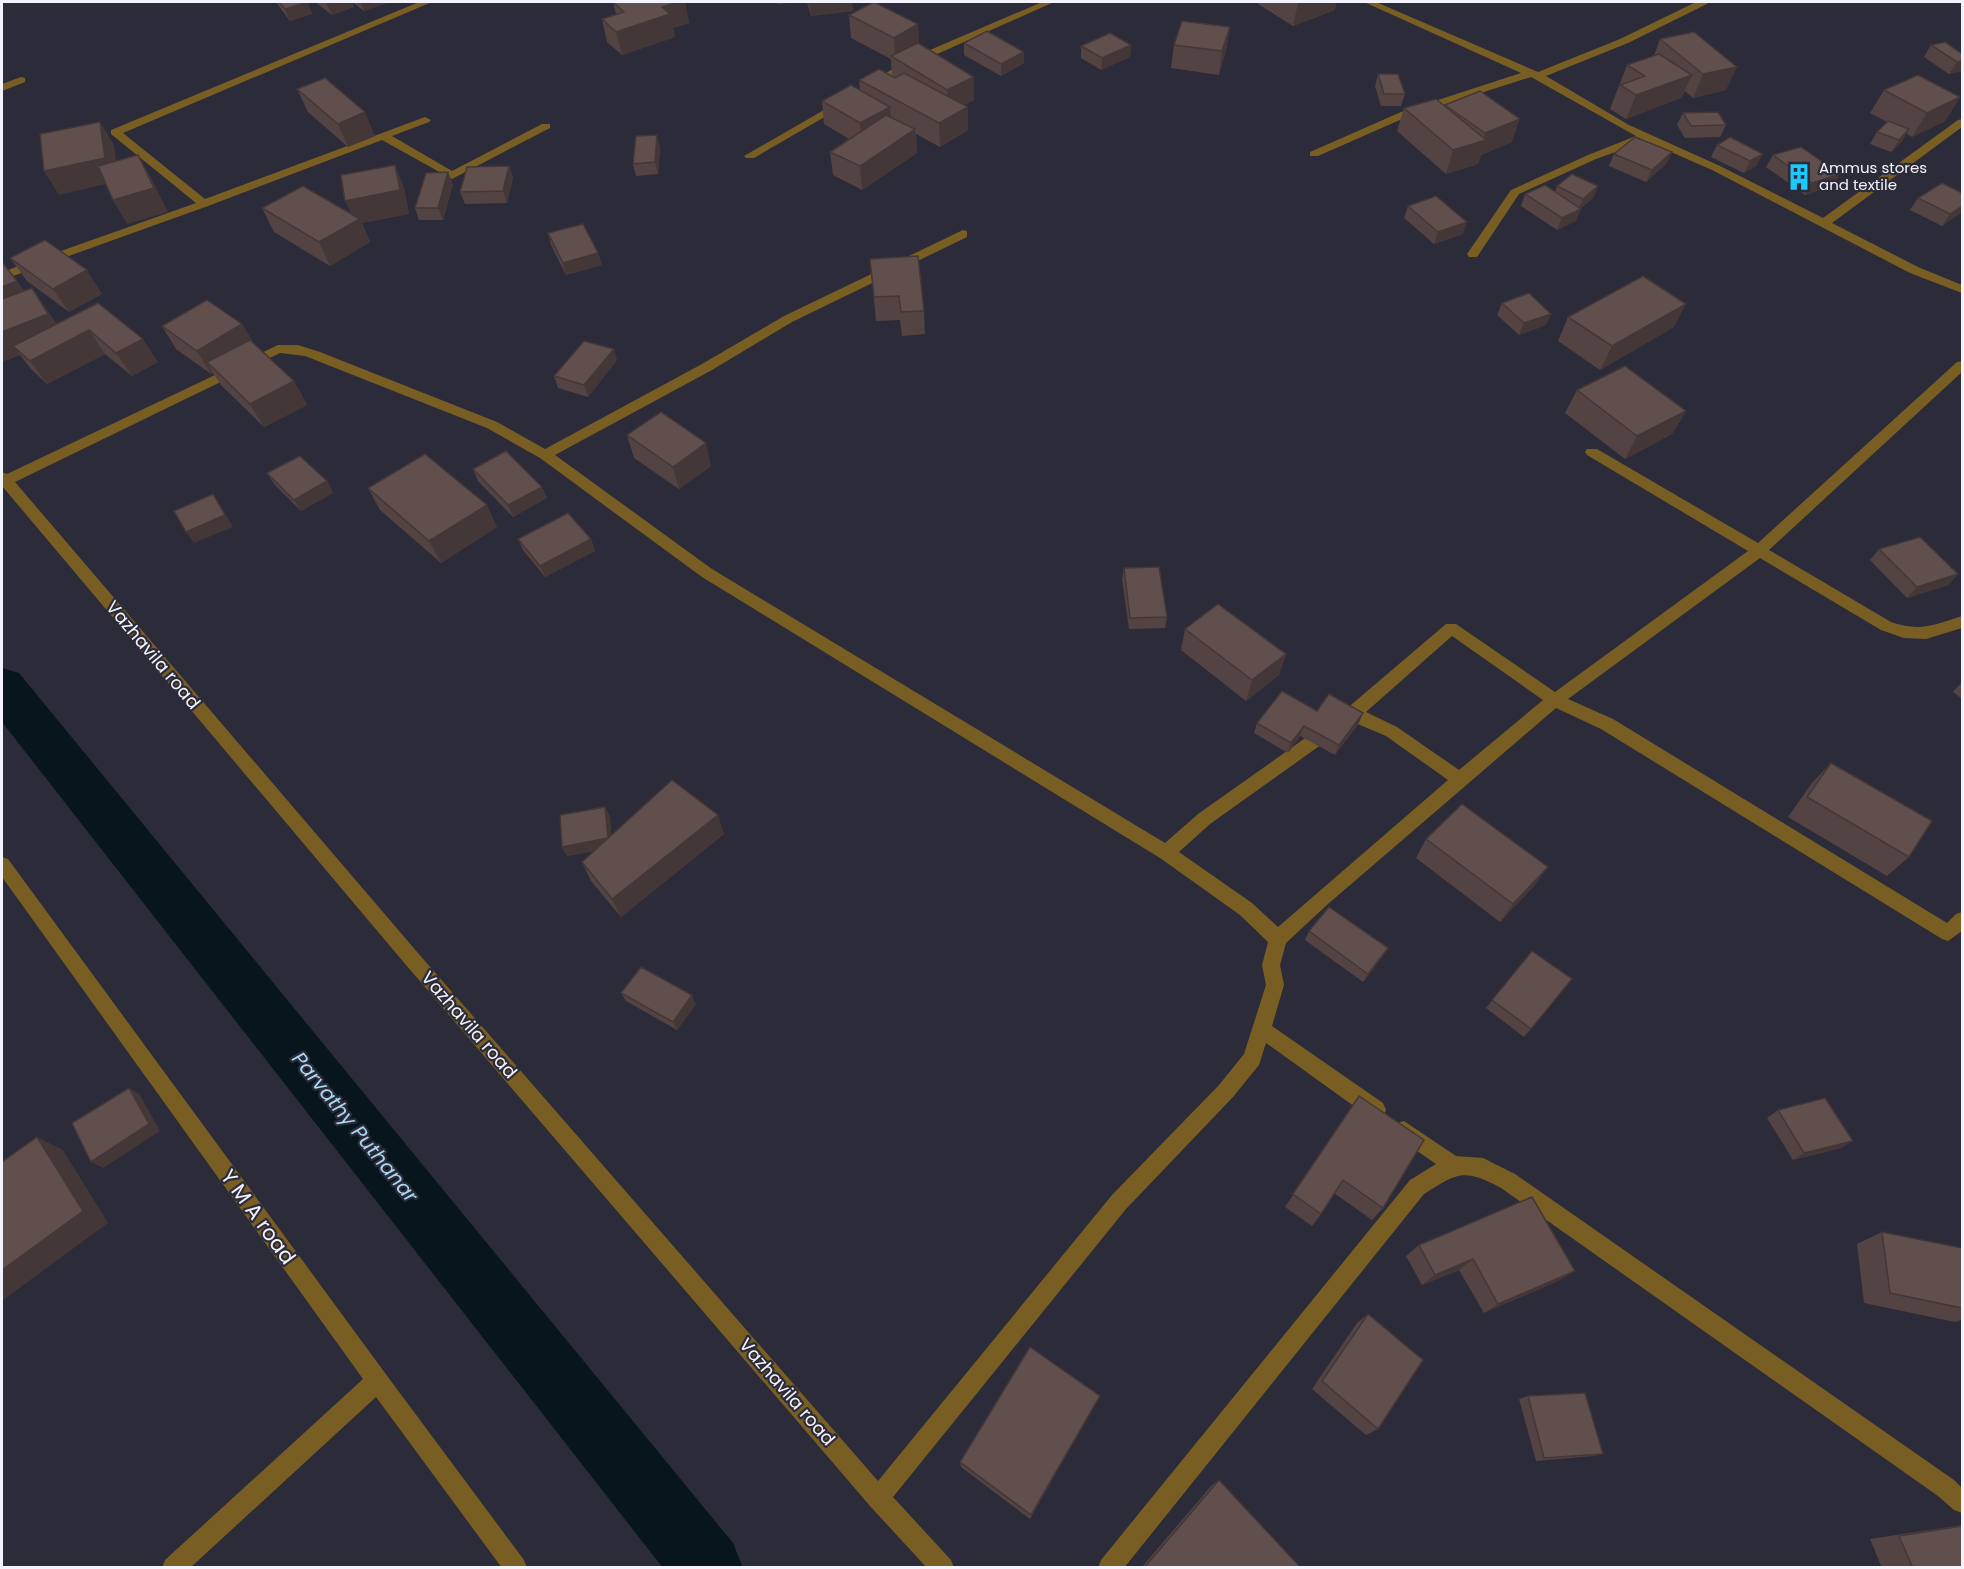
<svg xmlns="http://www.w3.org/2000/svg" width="1964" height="1569" font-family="Poppins,sans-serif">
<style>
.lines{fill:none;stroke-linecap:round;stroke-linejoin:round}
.canal{fill:#07151c;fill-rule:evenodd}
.minor{fill:#785e23;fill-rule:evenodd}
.wall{fill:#534443}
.shaded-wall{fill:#443737}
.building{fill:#614f4e;stroke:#443737;stroke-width:1.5}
.labels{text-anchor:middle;stroke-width:4.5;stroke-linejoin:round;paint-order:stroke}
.far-poi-label{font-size:15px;fill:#f3f3fd;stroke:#2c2b39;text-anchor:start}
.street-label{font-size:18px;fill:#f3f3fd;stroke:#2c2b39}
.water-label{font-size:20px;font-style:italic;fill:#a9d8f3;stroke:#2c2b39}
.near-street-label{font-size:21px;fill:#f3f3fd;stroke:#2c2b39}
</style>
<rect width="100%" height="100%" fill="#2c2b39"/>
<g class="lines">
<polygon class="canal" points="2,668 19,673 733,1543 743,1568 663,1568 2,722"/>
<g class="minor">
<polygon points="419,2 432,2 123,133 205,199 425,117 431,120 429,122 392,136 452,171 542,124 550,124 550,128 452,179 382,140 208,206 2,280 2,272 196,203 111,134 111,130"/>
<polygon points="1042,2 1054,2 917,63 874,88 866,88 865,86 909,59"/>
<polygon points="1364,2 1376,2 1538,72 1620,39 1696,2 1708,2 1707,4 1628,43 1546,76 1629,125 1720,166 1823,218 1958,120 1962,119 1962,127 1832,223 1918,267 1962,285 1962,293 1910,273 1712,170 1646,141 1596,159 1519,194 1477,257 1469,257 1467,254 1511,190 1588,155 1636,136 1531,77 1409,116 1318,156 1310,156 1310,152 1401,112 1521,73"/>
<polygon points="21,77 25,78 25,82 2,91 2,84"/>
<polygon points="843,99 847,100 847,104 754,158 746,158 744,156"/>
<path d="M 963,230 L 967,231 L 967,237 L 792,322 L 712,370 L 555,455 L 712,569 L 1165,843 L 1198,814 L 1345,710 L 1446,624 L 1456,624 L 1555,692 L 1748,551 L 1587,455 L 1585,452 L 1587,449 L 1597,449 L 1758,543 L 1957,362 L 1962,361 L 1962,372 L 1769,550 L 1891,622 C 1921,632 1933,625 1962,616 L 1962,628 L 1926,639 L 1904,638 L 1881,630 L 1760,558 L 1568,699 L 1613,719 L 1947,923 L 1956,914 L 1962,912 L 1962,931 L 1948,941 L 1942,939 L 1601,729 L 1556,708 L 1328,904 L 1286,943 L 1280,965 L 1284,985 L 1272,1026 L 1383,1103 L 1386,1110 L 1383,1117 L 1376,1119 L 1369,1117 L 1266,1043 L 1259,1065 L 1233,1097 L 1126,1209 L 893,1497 L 951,1560 L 954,1568 L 927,1568 L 870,1506 L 406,965 L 2,486 L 2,472 L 7,474 L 278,345 L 298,345 L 320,352 L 497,422 L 545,449 L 702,364 L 784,316 ZM 280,353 L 305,356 L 487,428 L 540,458 L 702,577 L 1160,858 L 1240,915 L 1268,942 L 1262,965 L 1266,985 L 1244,1054 L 1219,1085 L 1112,1195 L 878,1481 L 418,953 L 15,482 ZM 1452,636 L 1543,700 L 1459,770 L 1397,727 L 1366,712 ZM 1353,722 L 1386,736 L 1448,780 L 1278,927 L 1252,903 L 1179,852 L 1210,824 Z"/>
<polygon points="2,857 8,859 385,1373 524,1560 527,1568 502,1568 376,1397 190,1568 162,1568 165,1560 363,1379 2,877"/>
<path d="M 1404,1121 L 1456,1156 L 1483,1158 L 1515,1174 L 1954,1480 L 1962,1488 L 1962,1513 L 1954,1510 L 1938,1496 L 1501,1188 C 1463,1168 1458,1173 1424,1194 L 1124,1568 L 1098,1568 L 1101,1560 L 1410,1180 L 1436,1164 L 1397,1137 L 1394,1130 L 1397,1123 Z"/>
</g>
</g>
<g class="wall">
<polygon points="276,2 307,2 312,14 290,21 278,5"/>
<polygon points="315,2 352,2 354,7 332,15"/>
<polygon points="352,2 390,2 364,11"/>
<polygon points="613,2 685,2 689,23 673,28 675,37 622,55 607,42 602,19 616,14"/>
<polygon points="807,2 852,2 853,11 811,16"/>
<polygon points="1259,2 1336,2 1335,10 1293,26 1258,4"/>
<polygon points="849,15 918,24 919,44 974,100 964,105 968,107 968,130 940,147 916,134 917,153 862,190 833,175 830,152 849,139 824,124 822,101 860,90 859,80 892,76 891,59 851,38"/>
<polygon points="1230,27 1226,50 1219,75 1171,68 1174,45"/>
<polygon points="1660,39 1726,90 1693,98 1685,91 1681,98 1626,119 1610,109 1627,65 1654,56"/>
<polygon points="964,43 1024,52 1024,63 1001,76 964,55"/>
<polygon points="1131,45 1130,57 1101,70 1081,58 1081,46"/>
<polygon points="1931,45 1962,54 1962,71 1949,74 1924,57"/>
<polygon points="1378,74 1405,94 1401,106 1381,106 1375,86"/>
<polygon points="297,89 375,136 348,147 308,112"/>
<polygon points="1884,90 1960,97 1945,121 1912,137 1906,133 1902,141 1891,152 1870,144 1877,132 1887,122 1870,113"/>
<polygon points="1445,105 1512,142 1481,155 1478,164 1446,174 1397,131 1404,108 1444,106"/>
<polygon points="1683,113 1726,125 1720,137 1685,138 1677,125"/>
<polygon points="1717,145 1763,154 1756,166 1744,173 1711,157"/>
<polygon points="660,147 658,174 636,176 633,164"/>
<polygon points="1672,152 1666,164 1646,182 1609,166 1614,154"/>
<polygon points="1773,155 1833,186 1805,195 1766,167"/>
<polygon points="395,165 404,189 409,214 362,223 370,242 330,266 274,232 262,208 351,214"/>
<polygon points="509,166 513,178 507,203 465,204 460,192"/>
<polygon points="453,184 443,220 419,220 415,208"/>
<polygon points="1557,186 1598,186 1593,198 1580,209 1576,221 1557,230 1521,206 1525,194 1555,192"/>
<polygon points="1918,198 1962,212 1942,226 1910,210"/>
<polygon points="1408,206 1463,234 1434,244 1404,218"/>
<polygon points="548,233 598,253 602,265 566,275 551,245"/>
<polygon points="10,258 102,294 69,312 27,281"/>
<polygon points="870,259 924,311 925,334 902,336 900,320 876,321"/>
<polygon points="2,262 24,291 48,311 56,324 98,303 158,362 132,376 105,354 47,384 31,369 20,355 2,362"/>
<polygon points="1502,303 1546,325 1519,335 1497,315"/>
<polygon points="1568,317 1674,327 1600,370 1558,341"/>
<polygon points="242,324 253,342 294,381 307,405 264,427 221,385 213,373 211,374 176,349 162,326"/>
<polygon points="617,360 588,397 558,388 554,376"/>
<polygon points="1577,390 1686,411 1672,434 1625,459 1565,413"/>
<polygon points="627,435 711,466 679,489 634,458"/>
<polygon points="473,469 542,487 547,498 513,517 478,481"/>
<polygon points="267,473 327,481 333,493 301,511 275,485"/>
<polygon points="368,488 497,527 441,563 380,510"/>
<polygon points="518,539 591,539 595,551 545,577 523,550"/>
<polygon points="1879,549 1958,574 1948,585 1907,598 1870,560"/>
<polygon points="1124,568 1167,617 1165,628 1129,629 1122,579"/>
<polygon points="1185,629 1286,654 1279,675 1246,701 1181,650"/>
<polygon points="1962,682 1962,699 1953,692"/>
<polygon points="1317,711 1359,723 1335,755 1300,736 1288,753 1254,733 1257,723"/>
<polygon points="1831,763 1909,857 1887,876 1788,817 1812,783"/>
<polygon points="605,807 610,817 611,835 724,834 621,917 591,881 582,862 594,851 567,856 562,847"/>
<polygon points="1426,839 1548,867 1534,886 1500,922 1416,858"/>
<polygon points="1309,931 1383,956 1363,982 1305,940"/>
<polygon points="1532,951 1531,1029 1524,1037 1486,1008"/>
<polygon points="621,993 696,1004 677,1030 626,1001"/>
<polygon points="1778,1110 1853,1141 1841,1148 1793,1160 1767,1118"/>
<polygon points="1349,1111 1383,1208 1372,1220 1334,1193 1321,1214 1312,1226 1285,1207"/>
<polygon points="1882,1232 1962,1248 1962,1320 1955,1322 1864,1303 1857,1244"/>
<polygon points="1419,1245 1575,1271 1558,1281 1484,1313 1459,1270 1422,1285 1406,1256"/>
<polygon points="1368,1314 1378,1429 1366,1435 1312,1389 1357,1323"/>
<polygon points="1528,1396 1603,1454 1593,1456 1536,1461 1519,1399"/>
<polygon points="1096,1403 1030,1519 961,1467 960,1462"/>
<polygon points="1219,1480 1301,1568 1141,1568 1212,1485"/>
<polygon points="1962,1525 1962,1568 1882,1568 1870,1539"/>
</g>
<g class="shaded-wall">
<polygon points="308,2 312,14 290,21 285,9"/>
<polygon points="326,2 352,2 354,7 332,15"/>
<polygon points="360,2 390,2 364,11"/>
<polygon points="678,2 685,2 689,23 673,28 675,37 622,55 616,32 662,7"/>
<polygon points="777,2 792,2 778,5"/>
<polygon points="831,2 852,2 853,11 811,16 809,4"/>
<polygon points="1301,2 1336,2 1335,10 1293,26 1298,3"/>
<polygon points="918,24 919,47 895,58 894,38"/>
<polygon points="1230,27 1226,50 1219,75 1222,51"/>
<polygon points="1131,45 1130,57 1101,70 1102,58"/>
<polygon points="1024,52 1024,63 1001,76 1001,64"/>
<polygon points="1962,61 1962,71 1949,74 1957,62"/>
<polygon points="1737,67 1726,90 1693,98 1703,74"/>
<polygon points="1692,75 1681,98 1626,119 1636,95"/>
<polygon points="974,77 974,100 948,113 947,90"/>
<polygon points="1960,97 1945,121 1912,137 1927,113"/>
<polygon points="890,107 892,131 862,147 860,123"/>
<polygon points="968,107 968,130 940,147 939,123"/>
<polygon points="365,112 375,136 348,147 338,124"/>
<polygon points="1520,119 1512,142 1481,155 1478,164 1446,174 1453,150 1483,141 1485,133"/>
<polygon points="100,122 114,145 119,181 59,195 44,171"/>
<polygon points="915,129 917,153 862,190 860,166"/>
<polygon points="1909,129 1902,141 1891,152 1899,140"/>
<polygon points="657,135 660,147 658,174 655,162"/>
<polygon points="1672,152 1666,164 1646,182 1652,170"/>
<polygon points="1763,154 1756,166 1744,173 1750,161"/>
<polygon points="138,155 151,178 168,212 127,224 113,200"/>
<polygon points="395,165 404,189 409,214 362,223 370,242 330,266 319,242 355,222 345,201"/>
<polygon points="509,166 513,178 507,203 503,191"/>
<polygon points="448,172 453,184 443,220 438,208"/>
<polygon points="1840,174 1833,186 1805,195 1812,183"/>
<polygon points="1598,186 1593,198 1579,210 1581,209 1576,221 1557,230 1562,218 1578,210 1583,199"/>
<polygon points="1962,206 1962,212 1942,226 1950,214"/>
<polygon points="1467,222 1463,234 1434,244 1438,232"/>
<polygon points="598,253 602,265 566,275 563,263"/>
<polygon points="87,270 102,294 69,312 53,289"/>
<polygon points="17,281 34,304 2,318 2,287"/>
<polygon points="32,288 48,311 64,338 13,346 20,355 2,362 2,332"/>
<polygon points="1686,304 1674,327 1600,370 1612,346"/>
<polygon points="1551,314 1546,325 1519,335 1524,323"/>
<polygon points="242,324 256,348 207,362 213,373 211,374 197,351"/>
<polygon points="89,330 105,354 47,384 30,361"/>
<polygon points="143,339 158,362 132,376 116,353"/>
<polygon points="614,349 617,360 588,397 584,385"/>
<polygon points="294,381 307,405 264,427 250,404"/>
<polygon points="1686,411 1672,434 1625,459 1637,436"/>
<polygon points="706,443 711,466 679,489 673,467"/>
<polygon points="327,481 333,493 301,511 294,500"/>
<polygon points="542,487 547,498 513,517 508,505"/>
<polygon points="213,494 233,527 194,543 186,532"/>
<polygon points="487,505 497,527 441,563 429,541"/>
<polygon points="591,539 595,551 545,577 540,566"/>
<polygon points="1958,574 1948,585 1907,598 1917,587"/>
<polygon points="1286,654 1279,675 1246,701 1252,680"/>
<polygon points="1363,713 1359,723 1335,755 1339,745"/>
<polygon points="1304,726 1300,736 1288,753 1291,743"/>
<polygon points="605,807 610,817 612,848 567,856 562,847"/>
<polygon points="718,815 724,834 621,917 612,899"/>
<polygon points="1548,867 1534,886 1500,922 1513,904"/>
<polygon points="1388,948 1383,956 1363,982 1368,974"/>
<polygon points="692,995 696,1004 677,1030 673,1022"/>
<polygon points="129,1088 140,1095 160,1131 103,1168 91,1162"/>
<polygon points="37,1137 63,1150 108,1223 3,1300 2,1299 2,1270"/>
<polygon points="1853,1141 1841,1148 1793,1160 1804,1153"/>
<polygon points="1473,1259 1459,1270 1422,1285 1435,1275"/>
<polygon points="1575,1271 1558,1281 1484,1313 1498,1304"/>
</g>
<g class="building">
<polygon points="279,2 308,2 285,9"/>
<polygon points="613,2 678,2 662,7 670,14 616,32 602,19 624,12"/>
<polygon points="809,2 831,2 809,4"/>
<polygon points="874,2 918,24 894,38 849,15"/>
<polygon points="1182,21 1230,27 1222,51 1174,45"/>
<polygon points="987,31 1024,52 1001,64 964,43"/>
<polygon points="1694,32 1737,67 1703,74 1660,39"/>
<polygon points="1110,33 1131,45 1102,58 1081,46"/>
<polygon points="1945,42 1962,54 1962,61 1957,62 1931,45"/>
<polygon points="918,43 974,77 947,90 891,56"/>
<polygon points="1659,54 1692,75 1636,95 1620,85 1645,76 1627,65"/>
<polygon points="879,69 895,78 904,73 968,107 939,123 859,80"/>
<polygon points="1378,74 1398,74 1405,94 1384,94"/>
<polygon points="1918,75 1960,97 1927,113 1884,90"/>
<polygon points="325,78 365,112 338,124 297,89"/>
<polygon points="851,85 890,107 860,123 822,101"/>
<polygon points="1480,91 1520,119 1485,133 1445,105"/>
<polygon points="1436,99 1486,140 1453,150 1404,108"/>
<polygon points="1718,112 1726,125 1691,126 1683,113"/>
<polygon points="886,115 915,129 860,166 830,152"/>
<polygon points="1888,121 1909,129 1899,140 1877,132"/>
<polygon points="100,122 105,158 44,171 40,134"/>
<polygon points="657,135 655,162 633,164 636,136"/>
<polygon points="1635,137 1672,152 1652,170 1614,154"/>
<polygon points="1730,137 1763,154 1750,161 1717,145"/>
<polygon points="1801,147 1840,174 1812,183 1773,155"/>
<polygon points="138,155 154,188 113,200 98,166"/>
<polygon points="395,165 400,190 345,201 341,175"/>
<polygon points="509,166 503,191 460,192 467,167"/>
<polygon points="448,172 438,208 415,208 426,173"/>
<polygon points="1572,174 1598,186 1583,199 1557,186"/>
<polygon points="1942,183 1962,193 1962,206 1950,214 1918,198"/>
<polygon points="1545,185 1581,209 1562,218 1525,194"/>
<polygon points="303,186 360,219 319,242 262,208"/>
<polygon points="1436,196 1467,222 1438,232 1408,206"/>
<polygon points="583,224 598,253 563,263 548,233"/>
<polygon points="45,240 87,270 53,289 10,258"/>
<polygon points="918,256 924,311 901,312 899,296 874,297 870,259"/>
<polygon points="2,262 17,281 2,287"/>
<polygon points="1643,276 1686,304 1612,346 1568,317"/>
<polygon points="32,288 48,314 2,332 2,299"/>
<polygon points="1529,293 1551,314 1524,323 1502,303"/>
<polygon points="207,300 242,324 197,351 162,326"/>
<polygon points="98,303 143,339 116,353 89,330 30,361 13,346"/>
<polygon points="250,340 294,381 250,404 207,362"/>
<polygon points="584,341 614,349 584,385 554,376"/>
<polygon points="1625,366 1686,411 1637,436 1577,390"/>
<polygon points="661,412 706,443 673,467 627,435"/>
<polygon points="506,451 542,487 508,505 473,469"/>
<polygon points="425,454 487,505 429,541 368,488"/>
<polygon points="300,456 327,481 294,500 267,473"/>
<polygon points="213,494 225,515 186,532 174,511"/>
<polygon points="568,513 591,539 540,566 518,539"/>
<polygon points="1920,537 1958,574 1917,587 1879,549"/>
<polygon points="1159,567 1167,617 1130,618 1124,568"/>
<polygon points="1218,604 1286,654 1252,680 1185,629"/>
<polygon points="1282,691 1317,711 1329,694 1363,713 1339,745 1304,726 1291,743 1257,723"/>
<polygon points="1831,763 1932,821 1909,857 1807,797"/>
<polygon points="672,780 718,815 612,899 582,862"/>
<polygon points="1462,804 1548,867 1513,904 1426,839"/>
<polygon points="605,807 608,838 562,847 560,815"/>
<polygon points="1329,907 1388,948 1368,974 1309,931"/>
<polygon points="1532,951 1572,979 1531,1029 1492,1000"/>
<polygon points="641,967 692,995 673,1022 621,993"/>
<polygon points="129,1088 149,1124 91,1162 72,1123"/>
<polygon points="1359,1096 1424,1140 1383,1208 1343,1180 1321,1214 1293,1194"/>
<polygon points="1825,1098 1853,1141 1804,1153 1778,1110"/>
<polygon points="37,1137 83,1211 2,1270 2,1162"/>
<polygon points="1532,1197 1575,1271 1498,1304 1473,1259 1435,1275 1419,1245"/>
<polygon points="1882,1232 1962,1248 1962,1308 1890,1293"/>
<polygon points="1368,1314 1423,1360 1378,1429 1322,1381"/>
<polygon points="1030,1347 1100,1396 1031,1515 960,1462"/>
<polygon points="1585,1393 1603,1454 1544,1458 1528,1396"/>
<polygon points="1219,1480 1301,1568 1144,1568"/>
<polygon points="1962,1526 1962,1568 1913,1568 1899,1536"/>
</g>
<defs>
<symbol id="building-bare" viewBox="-9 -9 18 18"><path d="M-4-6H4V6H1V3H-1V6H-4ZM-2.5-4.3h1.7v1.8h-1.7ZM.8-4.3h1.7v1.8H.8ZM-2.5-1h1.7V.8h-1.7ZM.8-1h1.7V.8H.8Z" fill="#1cc9fc" stroke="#2c2b39" stroke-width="2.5" paint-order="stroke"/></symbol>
</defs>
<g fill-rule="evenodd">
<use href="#building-bare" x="1780" y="158" width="38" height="38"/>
</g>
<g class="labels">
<g class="far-poi-label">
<text x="1819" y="173">Ammus stores<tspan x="1819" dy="17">and textile</tspan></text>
</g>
<g class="street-label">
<text transform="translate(153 655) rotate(50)" y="6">Vazhavila road</text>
<text transform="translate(469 1025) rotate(49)" y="6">Vazhavila road</text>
<text transform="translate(787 1392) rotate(49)" y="6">Vazhavila road</text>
</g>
<g class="water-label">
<text transform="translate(355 1127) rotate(51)" y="7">Parvathy Puthanar</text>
</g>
<g class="near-street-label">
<text transform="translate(258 1217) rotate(54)" y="7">Y M A road</text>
</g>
</g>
<rect width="1964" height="1569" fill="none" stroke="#f3f3fd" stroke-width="6"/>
</svg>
